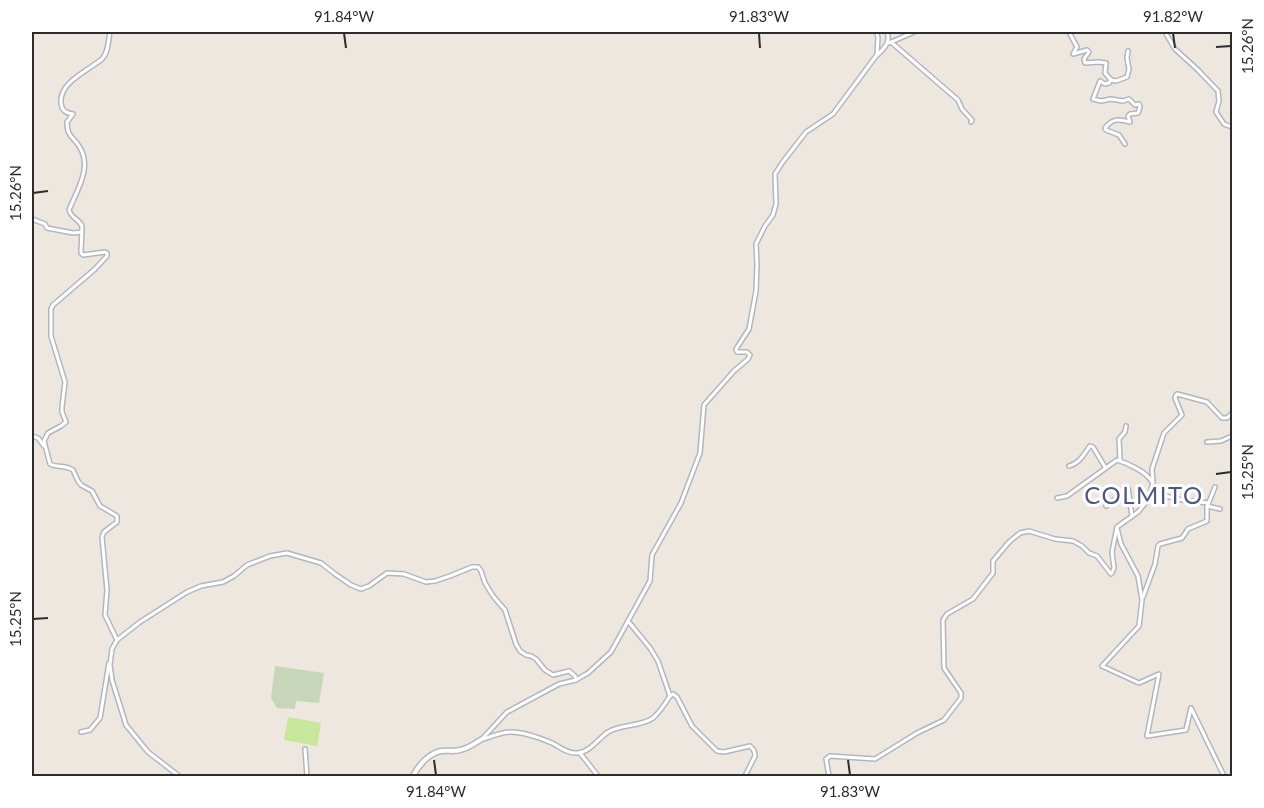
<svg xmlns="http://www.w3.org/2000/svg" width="1264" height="808" font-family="Lato,sans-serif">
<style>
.cemetery{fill:#c7d6b8}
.pitch{fill:#c8e69c}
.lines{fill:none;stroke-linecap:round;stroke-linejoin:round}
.minor-casing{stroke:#b3b6bf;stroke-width:6}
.tertiary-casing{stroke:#b3b6bf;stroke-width:7}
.minor{stroke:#fff;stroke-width:3}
.tertiary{stroke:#fff;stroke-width:4}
.ticks{fill:none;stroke:#2c2c2c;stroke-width:2}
.labels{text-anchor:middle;stroke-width:6;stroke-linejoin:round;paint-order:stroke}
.quarter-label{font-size:24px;letter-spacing:1.5px;fill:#4f577b;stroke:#fff}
.neatline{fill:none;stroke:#2c2c2c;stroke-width:2}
.ticks-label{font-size:15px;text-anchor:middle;fill:#2c2c2c}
</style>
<rect width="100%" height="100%" fill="#ede7df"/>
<polygon class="cemetery" points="275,666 324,673 319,703 296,701 295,709 277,708 271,698"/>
<polygon class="pitch" points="288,717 321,723 317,746 284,740"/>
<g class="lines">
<defs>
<g id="minor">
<path d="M 110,32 C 108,40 109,52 102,59 C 89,70 59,82 61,103 C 62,111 66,113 73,114 L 67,122 C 67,136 72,136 79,146 C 93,167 77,190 69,210 C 71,218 79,219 82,226 L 81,253 L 83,255 L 105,252 L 107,253 L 107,256 L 95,269 L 53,305 L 51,309 L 51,336 L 65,382 L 62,407 L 62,412 L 66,422 L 61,426 L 48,433 L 44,441 L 50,464 C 57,468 64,464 73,470 L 78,481 L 81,485 L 92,491 L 100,506 L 117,516 L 117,522 L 104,532 L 102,537 L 107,590 L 105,615 L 117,640"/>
<polyline points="876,32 878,37 877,54"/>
<polyline points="1069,32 1077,47 1073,54 1087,50 1089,52 1084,59 1085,63 1099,62 1106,63 1105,73 1111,80 1116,81 1127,77 1129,69 1127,58 1128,51"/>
<polyline points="1165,32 1175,49 1198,70 1218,91 1219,101 1216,112 1224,124 1232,127"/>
<polyline points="891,42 958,100 962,109 972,120 971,122"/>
<polyline points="889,43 914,32"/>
<path d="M 1111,80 L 1109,83 L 1105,84 L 1100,81 L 1093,99 L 1101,101 L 1111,99 L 1123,101 L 1129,99 L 1135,105 L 1139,104 L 1140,107 L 1138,113 L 1130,114 L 1128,116 L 1130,122 C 1118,119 1113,118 1105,128 L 1106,130 L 1119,135 L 1125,144"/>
<polyline points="32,219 45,224 47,228 73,233 82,232"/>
<polyline points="32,436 38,438 44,446"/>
<polyline points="1207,442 1221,441 1232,436"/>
<polyline points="1120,460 1119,439 1125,432 1126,426"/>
<path d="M 1069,466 C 1080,463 1083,455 1090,446 L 1093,447 L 1105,467"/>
<polyline points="1128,488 1132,516"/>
<polyline points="1151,493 1183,500 1208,503"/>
<path d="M 1057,498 L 1067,496 L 1117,460 C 1127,463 1147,472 1152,482"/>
<polyline points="1106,506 1118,497 1130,501"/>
<polyline points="1207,506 1220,509"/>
<polyline points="1117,528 1121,544 1138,576 1142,600 1139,626 1102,666 1139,683 1159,674 1147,736 1186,730 1191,708 1224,776"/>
<polyline points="1143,597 1155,564 1158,546 1160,544 1182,538 1188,529 1207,521 1207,507 1215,487"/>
<polyline points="628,621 650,648 658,661 670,696"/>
<polyline points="81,732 90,730 100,718 109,663"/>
<path d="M 482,739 L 507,712 L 559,684 L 576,680 L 588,673 L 611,652 L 650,581 L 652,555 L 681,503 L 700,453 L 704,405 L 734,371 L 748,359 L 750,355 L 747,352 L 737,352 L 736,349 L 749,329 L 756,291 L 757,264 L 756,244 L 765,226 L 773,215 L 776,204 L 775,174 L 782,163 L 806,132 L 833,114 L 876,56 C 884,49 891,42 887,32"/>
<path d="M 484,739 C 492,736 502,732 511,732 C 524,732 540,738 552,743 C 560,747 568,754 578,753 C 590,752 599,738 608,732 C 622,724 640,727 653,718 C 660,712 665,704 670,696 L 673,694 L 677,697 L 692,726 L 717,751 L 724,752 L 750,746 C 753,749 755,751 755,756 L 745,776"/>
<polyline points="305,749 307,776"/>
<polyline points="580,753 598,776"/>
<polyline points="179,776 148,752 126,725 112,680 110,665 112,649 117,640 140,622 187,592 201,586 223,582 234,576 247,565 270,556 287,553 321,563 335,574 351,585 361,589 369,586 387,573 404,574 426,582 435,581 450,576 472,567 478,567 481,571 485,583 493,596 505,610 516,644 520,651 526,655 531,656 536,659 545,670 553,675 569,671 575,676 576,680"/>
<polyline points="829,776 826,759 830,756 875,759 917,733 944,720 961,698 961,693 944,668 943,620 947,614 973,599 993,573 993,561 1009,542 1020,533 1029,531 1055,539 1073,541 1082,546 1089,553 1097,556 1111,574 1112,573 1114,568 1112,552 1117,527 1138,512 1148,500 1153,483 1152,469 1164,433 1182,415 1175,398 1176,395 1177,394 1207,402 1222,418 1227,418 1232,413"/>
</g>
<path id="tertiary" d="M 413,776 C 418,766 429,753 441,751 C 448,750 454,752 460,750 C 468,749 475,743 482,739"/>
</defs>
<use href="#minor" class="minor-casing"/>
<use href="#tertiary" class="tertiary-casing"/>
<use href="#minor" class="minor"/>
<use href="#tertiary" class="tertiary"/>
</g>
<path class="ticks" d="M 344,33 L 346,48M 759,33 L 760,48M 1173,33 L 1175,48M 1216,47 L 1231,46M 33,193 L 48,191M 1216,474 L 1231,472M 33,619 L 48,618M 434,760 L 436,775M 848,760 L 850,775"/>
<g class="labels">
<g class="quarter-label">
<text x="1144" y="504">COLMITO</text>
</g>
</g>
<rect width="1264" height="808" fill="none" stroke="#ffffff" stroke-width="66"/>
<rect x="33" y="33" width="1198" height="742" class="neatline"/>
<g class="ticks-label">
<text x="344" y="22">91.84°W</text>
<text x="759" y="22">91.83°W</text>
<text x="1173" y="22">91.82°W</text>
<text transform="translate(1248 46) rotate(-90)" y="5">15.26°N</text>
<text transform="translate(16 193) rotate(-90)" y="5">15.26°N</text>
<text transform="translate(1248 472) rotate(-90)" y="5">15.25°N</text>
<text transform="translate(16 619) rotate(-90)" y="5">15.25°N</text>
<text x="436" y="797">91.84°W</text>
<text x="850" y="797">91.83°W</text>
</g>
</svg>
